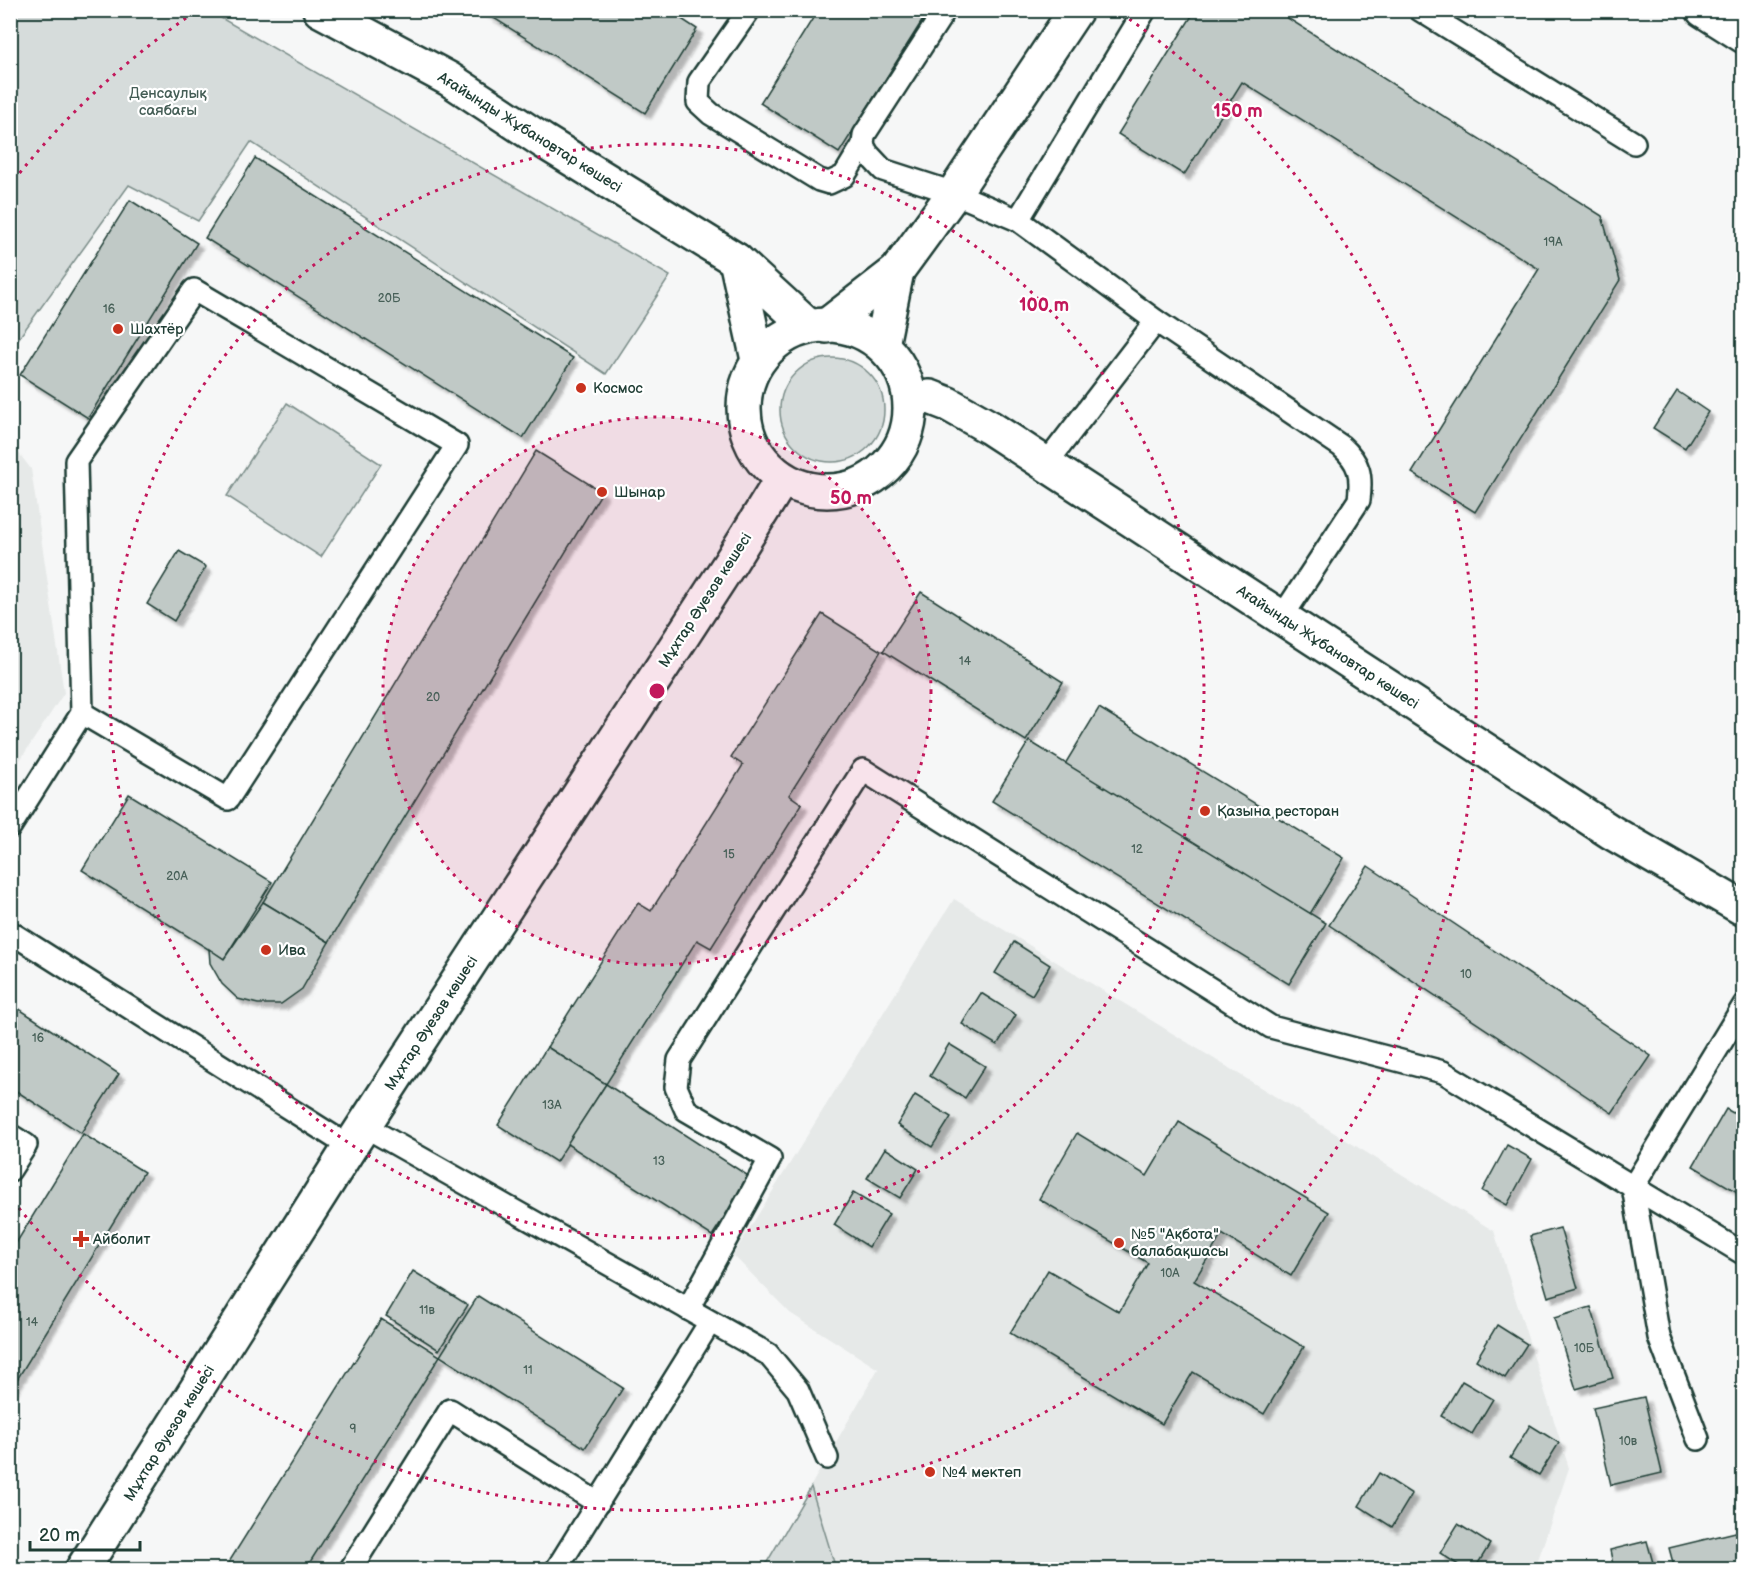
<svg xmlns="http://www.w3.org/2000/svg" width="1754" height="1580" font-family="'Balsamiq Sans',sans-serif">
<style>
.built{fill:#e6e9e8}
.green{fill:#d6dcdb;stroke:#7a8c88;stroke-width:1.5}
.building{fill:#c0c9c6;stroke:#1f3d34;stroke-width:1.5;filter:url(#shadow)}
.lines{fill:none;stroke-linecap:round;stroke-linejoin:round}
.service-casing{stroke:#1f3d34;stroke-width:26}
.minor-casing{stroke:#1f3d34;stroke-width:38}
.tertiary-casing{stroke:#1f3d34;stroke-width:38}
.secondary-casing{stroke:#1f3d34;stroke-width:38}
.service{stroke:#fff;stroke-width:21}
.minor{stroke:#fff;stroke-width:33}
.tertiary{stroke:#fff;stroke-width:33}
.secondary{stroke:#fff;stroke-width:33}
.ring{fill:none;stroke:#c2185b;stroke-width:3;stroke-dasharray:3 6}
.poi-dot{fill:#c8321e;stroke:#fff;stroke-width:2}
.labels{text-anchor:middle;stroke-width:4.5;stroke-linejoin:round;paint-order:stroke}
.number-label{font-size:12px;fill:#476058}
.park-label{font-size:15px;fill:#445d55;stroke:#fff}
.street-label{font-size:15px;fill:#1f3d34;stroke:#fff}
.poi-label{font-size:15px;fill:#1f3d34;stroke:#fff;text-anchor:start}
.centre{fill:#c2185b;stroke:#fff;stroke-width:3}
.ring-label{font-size:18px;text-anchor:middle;font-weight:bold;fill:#c2185b;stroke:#fff;stroke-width:4.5;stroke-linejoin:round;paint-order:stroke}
</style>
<defs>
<filter id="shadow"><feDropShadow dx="5.5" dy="5.5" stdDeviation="1.5" flood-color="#0004"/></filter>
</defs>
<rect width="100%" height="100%" fill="#f6f7f7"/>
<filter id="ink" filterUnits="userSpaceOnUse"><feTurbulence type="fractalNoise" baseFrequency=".0167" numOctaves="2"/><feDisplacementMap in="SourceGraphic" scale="12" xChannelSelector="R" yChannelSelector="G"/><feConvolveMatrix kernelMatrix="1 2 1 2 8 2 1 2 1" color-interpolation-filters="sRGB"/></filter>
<g filter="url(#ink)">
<g class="built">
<polygon points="11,443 31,469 64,693 11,774"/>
<polygon points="954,899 1494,1231 1569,1468 1535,1569 763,1569 878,1369 790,1313 733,1255"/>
</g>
<g class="green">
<polygon points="11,10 209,11 670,276 606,374 251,142 198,221 129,185 11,349"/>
<circle cx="832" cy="410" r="52"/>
<polygon points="287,403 381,464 321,557 227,496"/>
<polygon points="811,1487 836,1569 763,1569"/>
</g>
<g class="building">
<polygon points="481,10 668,10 697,29 645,113"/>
<polygon points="818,10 929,10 839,153 760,103"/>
<polygon points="1210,10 1275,10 1602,216 1620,280 1475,512 1412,473 1539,269 1242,82 1184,175 1118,134 1193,14"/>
<polygon points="255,158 573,358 523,438 205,238"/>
<polygon points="130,200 197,243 88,418 20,375"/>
<polygon points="1677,391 1708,412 1685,448 1653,428"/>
<polygon points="536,451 602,492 329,942 263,902"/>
<polygon points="179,551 206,567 174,621 147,604"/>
<polygon points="921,592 1063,682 1026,741 883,651"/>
<polygon points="822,614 881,651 789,795 802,804 711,948 697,940 606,1084 547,1047 638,903 651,911 743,765 731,757"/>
<polygon points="1099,708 1344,858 1310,914 1065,764"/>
<polygon points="1029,741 1326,923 1289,984 992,801"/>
<polygon points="129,794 272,882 224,959 82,870"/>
<polygon points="1368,866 1651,1056 1612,1113 1329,925"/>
<polygon points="263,902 329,942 302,989 281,1004 258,1004 238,999 222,984 210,963 209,949 224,959"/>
<polygon points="1014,942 1050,965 1032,995 995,973"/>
<polygon points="981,993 1016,1015 997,1045 962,1024"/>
<polygon points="10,1003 119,1074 81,1133 10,1087"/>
<polygon points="949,1044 985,1066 965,1098 930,1076"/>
<polygon points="547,1047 606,1084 556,1162 498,1125"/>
<polygon points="606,1084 750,1177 712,1236 567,1144"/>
<polygon points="915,1095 951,1117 932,1147 897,1125"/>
<polygon points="1726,1109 1744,1119 1744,1196 1693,1166"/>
<polygon points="1179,1122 1329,1212 1291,1276 1222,1234 1194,1281 1304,1347 1264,1414 1193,1372 1162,1424 1010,1333 1048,1270 1119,1312 1148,1263 1039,1199 1077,1133 1147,1176"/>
<polygon points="83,1134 144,1172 10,1391 10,1253"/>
<polygon points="1507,1145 1532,1159 1507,1205 1482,1191"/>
<polygon points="885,1148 918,1169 900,1198 867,1178"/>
<polygon points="853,1193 889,1214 869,1247 834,1225"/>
<polygon points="1560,1228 1578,1288 1548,1297 1530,1236"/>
<polygon points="413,1271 468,1305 439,1350 386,1316"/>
<polygon points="478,1296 623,1388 585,1448 440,1356"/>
<polygon points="1591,1307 1613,1378 1576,1389 1554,1318"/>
<polygon points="381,1319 440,1356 305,1570 224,1570"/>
<polygon points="1497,1325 1527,1344 1505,1378 1476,1360"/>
<polygon points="1462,1381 1493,1399 1472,1434 1441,1416"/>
<polygon points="1644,1397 1662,1473 1611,1485 1593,1408"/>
<polygon points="1530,1425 1559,1443 1539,1475 1510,1458"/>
<polygon points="1379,1473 1412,1494 1392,1527 1359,1506"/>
<polygon points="1458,1524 1490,1544 1474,1570 1466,1570 1440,1553"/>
<polygon points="1744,1530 1744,1570 1675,1570 1669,1548"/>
<polygon points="1647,1541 1655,1570 1614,1570 1610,1550"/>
</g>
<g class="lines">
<defs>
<g id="service">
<polyline points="749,10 699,82 698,102 711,114 819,180 829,183 844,176 863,145"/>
<path d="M 945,10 L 864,135 L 863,145 L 868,154 L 883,170 L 954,193 L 1018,220 L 1156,321 L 1341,446 C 1360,463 1362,475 1359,500 L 1282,617"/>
<polyline points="1420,10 1634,143"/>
<polyline points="1018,220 1145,10"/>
<polyline points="1046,464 1156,321"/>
<polyline points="10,827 82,713 76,461 194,290 457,445 228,799 82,713"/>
<polyline points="10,932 350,1147"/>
<polyline points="364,1126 768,1354 798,1390 827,1458"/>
<polyline points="10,1135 26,1145 10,1170"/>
<polyline points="688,1309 770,1159 686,1110 676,1087 679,1060 863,770 1271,1027 1443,1072 1744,1254"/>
<polyline points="1698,1439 1659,1337 1633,1187 1744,1005"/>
<polyline points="350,1570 450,1410 598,1503"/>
<polyline points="556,1570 710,1322"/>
</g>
<polyline id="minor" points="320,10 449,79 543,141 736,260"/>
<g id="tertiary">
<circle cx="827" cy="408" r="83"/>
<polyline points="826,326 897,271 954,193 1076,10"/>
<polyline points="882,345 897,271"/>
<polyline points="758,360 736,260 807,325"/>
<polyline points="910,399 930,397 948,404 989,427 1611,832 1744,909"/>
<polyline points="82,1570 350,1147 730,563 782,479"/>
</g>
<polyline id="secondary" points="1703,10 1744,36"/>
</defs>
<use href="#service" class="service-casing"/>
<use href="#minor" class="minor-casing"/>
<use href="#tertiary" class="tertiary-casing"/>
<use href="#secondary" class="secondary-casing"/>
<use href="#service" class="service"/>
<use href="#minor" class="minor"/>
<use href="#tertiary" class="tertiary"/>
<use href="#secondary" class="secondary"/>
</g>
</g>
<circle cx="657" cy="691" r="274" fill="#c2185b" fill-opacity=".12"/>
<g class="ring">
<circle cx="657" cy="691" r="274"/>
<circle cx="657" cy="691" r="547"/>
<path d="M14 180A821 821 0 0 1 192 14M1122 14A821 821 0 1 1 14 1202"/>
</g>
<g class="poi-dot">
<circle cx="118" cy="329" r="6"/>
<circle cx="581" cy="388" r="6"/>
<circle cx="602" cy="492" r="6"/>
<circle cx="1205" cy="811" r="6"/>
<circle cx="266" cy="950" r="6"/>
<path d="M78 1230h6v6h6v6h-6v6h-6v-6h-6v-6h6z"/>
<circle cx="1119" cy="1243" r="6"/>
<circle cx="930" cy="1472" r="6"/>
</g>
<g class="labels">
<g class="number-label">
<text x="1553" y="246">19А</text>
<text x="389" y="302">20Б</text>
<text x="109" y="313">16</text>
<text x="965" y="665">14</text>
<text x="433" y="701">20</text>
<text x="1137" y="853">12</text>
<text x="729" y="858">15</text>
<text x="177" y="880">20А</text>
<text x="1466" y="978">10</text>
<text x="38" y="1042">16</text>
<text x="552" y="1109">13А</text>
<text x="659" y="1165">13</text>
<text x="1170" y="1277">10А</text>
<text x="427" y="1314">11в</text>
<text x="32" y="1326">14</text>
<text x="1584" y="1352">10Б</text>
<text x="528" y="1374">11</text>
<text x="353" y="1433">9</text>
<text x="1628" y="1445">10в</text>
</g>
<g class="park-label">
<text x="168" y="98">Денсаулық<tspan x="168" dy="17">саябағы</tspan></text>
</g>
<g class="street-label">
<text transform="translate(530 132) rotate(32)" y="5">Ағайынды Жұбановтар көшесі</text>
<text transform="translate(705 600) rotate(-57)" y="5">Мұхтар Әуезов көшесі</text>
<text transform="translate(1328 647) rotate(33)" y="5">Ағайынды Жұбановтар көшесі</text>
<text transform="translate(431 1023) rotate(-57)" y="5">Мұхтар Әуезов көшесі</text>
<text transform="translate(169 1433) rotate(-58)" y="5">Мұхтар Әуезов көшесі</text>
</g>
<g class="poi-label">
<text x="130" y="334">Шахтёр</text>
<text x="593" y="393">Космос</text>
<text x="614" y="497">Шынар</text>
<text x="1217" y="816">Қазына ресторан</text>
<text x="278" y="955">Ива</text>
<text x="1131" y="1239">№5 "Ақбота"<tspan x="1131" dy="17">балабақшасы</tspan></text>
<text x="93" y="1244">Айболит</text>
<text x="942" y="1477">№4 мектеп</text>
</g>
</g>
<circle cx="657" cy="691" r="9" class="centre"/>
<g class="ring-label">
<text x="1238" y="117">150 m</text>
<text x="1044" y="311">100 m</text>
<text x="851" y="504">50 m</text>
</g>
<rect width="1754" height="1580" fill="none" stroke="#fff" stroke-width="36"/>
<rect x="18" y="18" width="1718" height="1544" fill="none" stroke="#1f3d34" stroke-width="2" filter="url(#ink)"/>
<path d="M30 1541v9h110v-9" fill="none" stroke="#1f3d34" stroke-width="3"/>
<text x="39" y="1541" font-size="18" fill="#1f3d34" stroke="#ffffff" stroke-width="4.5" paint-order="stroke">20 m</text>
</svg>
